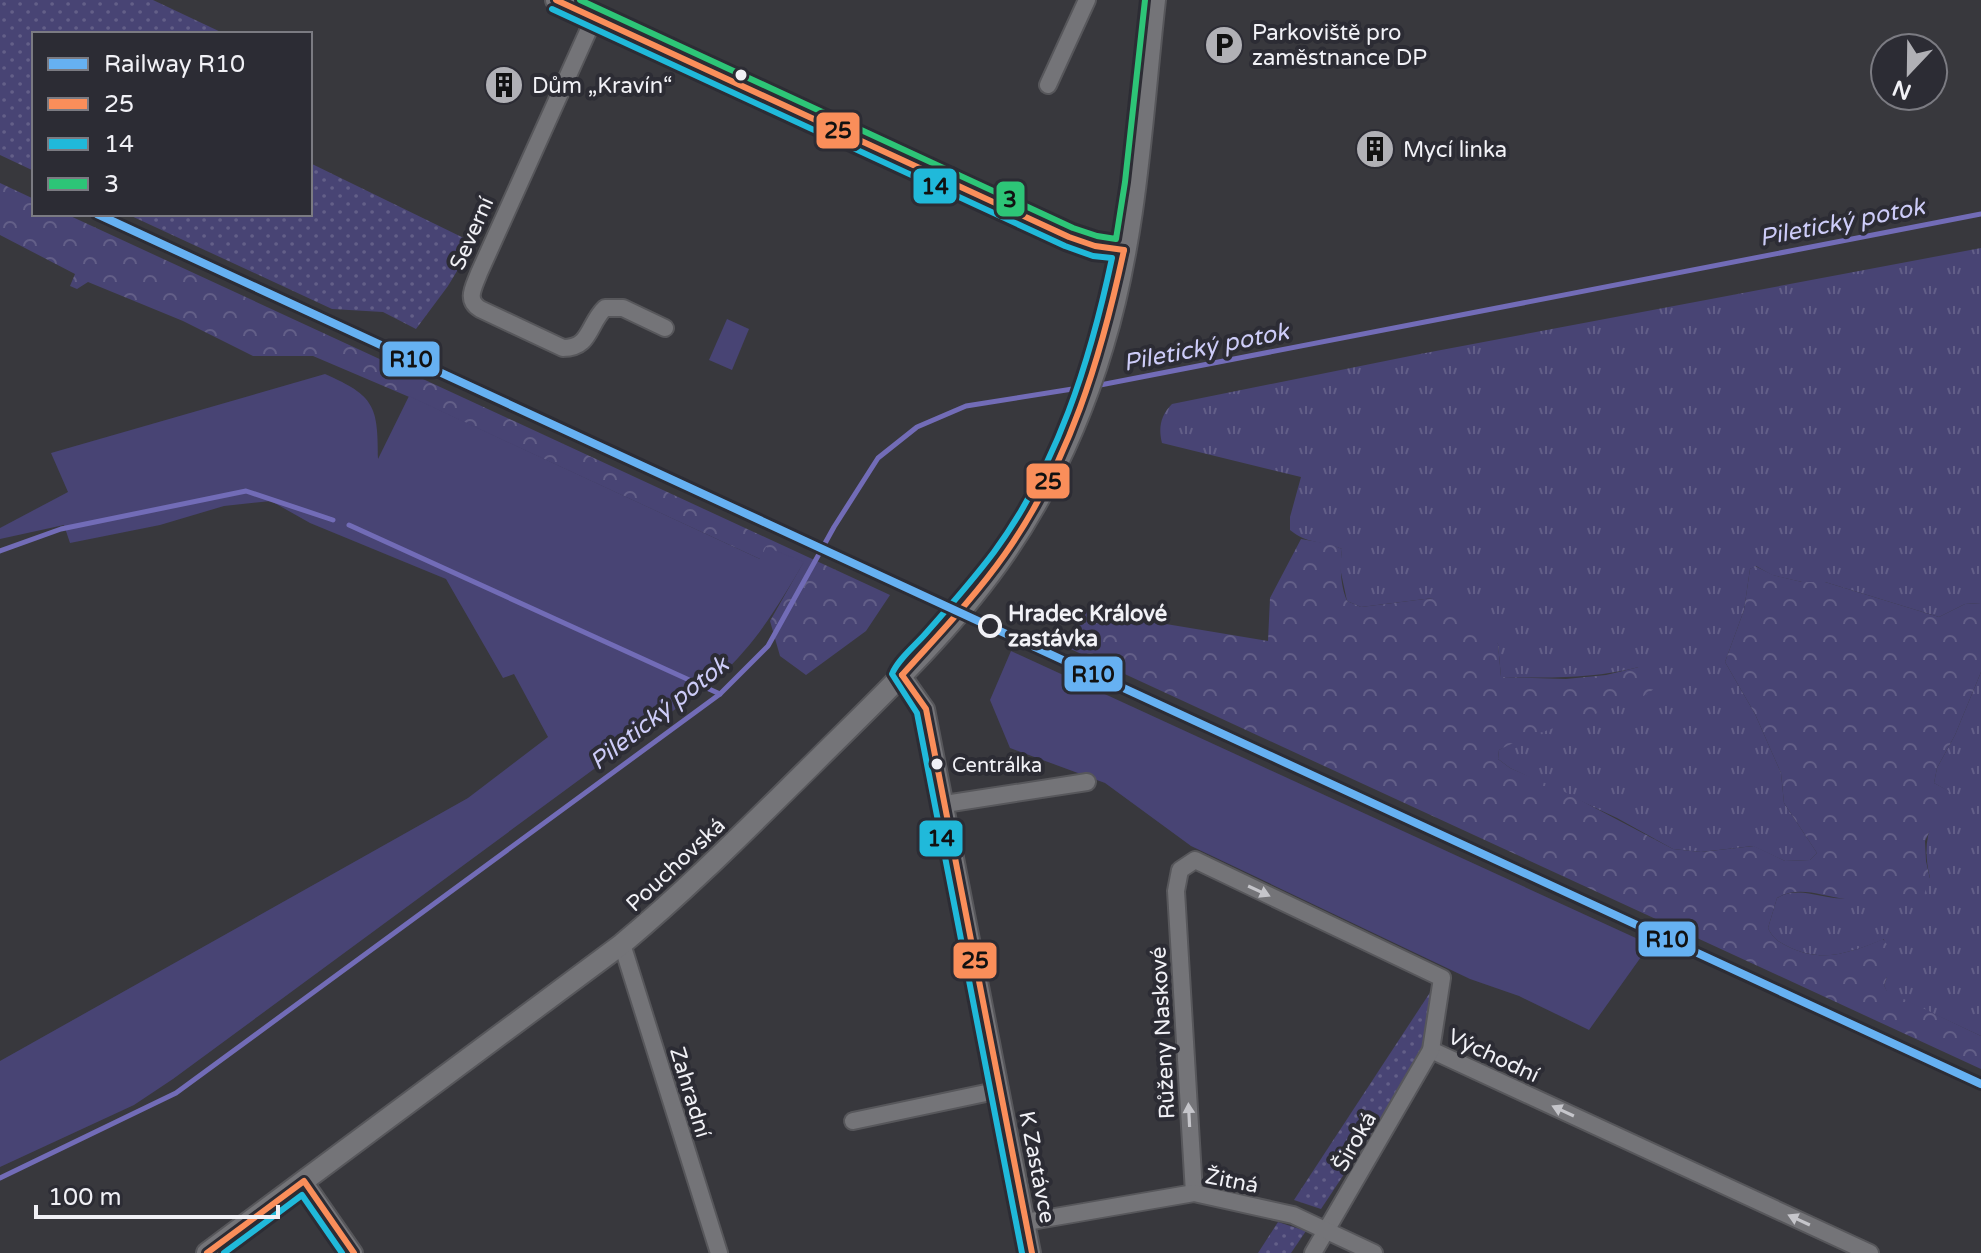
<svg xmlns="http://www.w3.org/2000/svg" width="1981" height="1253" font-family="'Varela Round',sans-serif">
<style>
.grass{fill:url(#grass-tufts)}
.forest{fill:url(#forest-crowns)}
.park{fill:url(#park-dots)}
.garden{fill:#484474}
.lines{fill:none;stroke-linecap:round;stroke-linejoin:round}
.stream{stroke:#726cb7;stroke-width:5}
.minor-casing{stroke:#57575b;stroke-width:20}
.tertiary-casing{stroke:#57575b;stroke-width:24}
.minor{stroke:#747478;stroke-width:16}
.tertiary{stroke:#747478;stroke-width:20}
.bus-1-casing{stroke:#2c2c34;stroke-width:12}
.bus-2-casing{stroke:#2c2c34;stroke-width:12}
.bus-3-casing{stroke:#2c2c34;stroke-width:12}
.bus-1{stroke:#fa8e5a;stroke-width:6}
.bus-2{stroke:#20b9da;stroke-width:6}
.bus-3{stroke:#2dc577;stroke-width:6}
.rail-1-casing{stroke:#2c2c34;stroke-width:14}
.rail-1{stroke:#66b1f2;stroke-width:8}
.oneway{fill:#c5c5ca}
.bus-dot{fill:#f1f1f6;stroke:#2c2c34;stroke-width:3}
.stop-dot{fill:#2c2c34;stroke:#f1f1f6;stroke-width:4}
.labels{text-anchor:middle;stroke-width:8;stroke-linejoin:round;paint-order:stroke}
.bus-label{font-size:20px;fill:#f1f1f6;stroke:#2c2c34;text-anchor:start}
.poi-label{font-size:22px;fill:#f1f1f6;stroke:#2c2c34;text-anchor:start}
.street-label{font-size:22px;fill:#f1f1f6;stroke:#2c2c34}
.stop-label{font-size:22px;font-weight:bold;fill:#f1f1f6;stroke:#2c2c34;text-anchor:start}
.water-label{font-size:24px;font-style:italic;fill:#cdccf8;stroke:#2c2c34}
.line-badge{stroke:#2c2c34;stroke-width:3}
.pale-badge-label{font-size:22px;text-anchor:middle;font-weight:bold;fill:#111}
</style>
<defs>
<pattern id="grass-tufts" width="24" height="20" patternUnits="userSpaceOnUse" patternTransform="scale(2)"><rect width="24" height="20" fill="#484474"/><path d="M3 7l-1-3M5 7V3M7 7l1-3M15 17l-1-3M17 17v-4M19 17l1-3" fill="none" stroke="#635f88"/></pattern>
<pattern id="forest-crowns" width="20" height="18" patternUnits="userSpaceOnUse" patternTransform="scale(2)"><rect width="20" height="18" fill="#484474"/><path d="M2 6a3 3 0 1 1 6 0M12 15a3 3 0 1 1 6 0" fill="none" stroke="#635f88"/></pattern>
<pattern id="park-dots" width="8" height="8" patternUnits="userSpaceOnUse" patternTransform="scale(2)"><rect width="8" height="8" fill="#484474"/><path d="M2 2h.1M6 6h.1" fill="none" stroke="#635f88" stroke-width="1.8" stroke-linecap="round"/></pattern>
</defs>
<rect width="100%" height="100%" fill="#38383d"/>
<g class="grass">
<path d="M 1981,248 L 1981,603 L 1965,604 L 1939,617 L 1825,582 L 1802,582 L 1772,575 L 1756,566 L 1750,569 L 1744,610 L 1725,662 L 1755,714 L 1781,773 L 1784,803 L 1817,853 L 1810,860 L 1785,861 L 1753,846 L 1701,852 L 1673,849 L 1617,818 L 1510,768 L 1498,759 L 1499,750 L 1639,667 C 1592,679 1548,678 1501,677 L 1498,644 L 1433,598 L 1361,607 L 1347,601 L 1340,568 L 1342,549 C 1322,540 1308,545 1290,530 L 1290,517 L 1301,477 L 1162,443 C 1158,427 1161,415 1172,404 L 1420,354 Z"/>
<path d="M 1981,672 L 1981,1036 L 1887,992 L 1884,985 L 1887,977 L 1884,939 C 1852,952 1824,963 1791,948 C 1779,942 1774,940 1768,928 L 1777,898 C 1802,884 1824,902 1850,898 C 1877,894 1904,885 1930,878 C 1921,841 1930,823 1948,791 L 1934,783 L 1937,768 L 1955,735 Z"/>
</g>
<g class="forest">
<polygon points="0,183 34,199 34,214 66,214 890,595 866,631 806,675 780,656 770,621 803,563 760,559 414,399 313,356 253,356 183,321 88,282 77,289 70,286 75,274 0,235"/>
<path d="M 1301,539 L 1330,544 L 1342,549 C 1340,567 1340,584 1347,601 L 1361,607 L 1433,598 L 1453,602 L 1485,626 L 1498,644 L 1501,677 L 1566,679 L 1606,675 L 1639,667 L 1652,673 L 1654,689 L 1639,699 L 1519,740 L 1499,750 L 1498,759 L 1510,768 L 1561,790 L 1673,849 L 1701,852 L 1754,846 L 1785,861 L 1810,860 L 1817,853 L 1784,803 L 1781,773 L 1755,714 L 1725,662 L 1744,610 L 1750,569 L 1755,566 L 1773,575 L 1802,582 L 1825,582 L 1939,617 L 1965,604 L 1981,603 L 1981,672 L 1955,735 L 1937,768 L 1934,783 L 1949,791 L 1925,841 L 1926,861 L 1930,879 L 1923,897 C 1898,898 1871,901 1845,899 C 1821,896 1799,885 1777,898 L 1768,928 C 1774,940 1779,942 1791,948 C 1824,963 1852,952 1883,939 L 1901,964 L 1887,977 L 1884,985 L 1887,991 L 1981,1036 L 1981,1069 L 1064,646 L 1082,610 L 1268,641 L 1270,598 Z"/>
</g>
<g class="park">
<polygon points="0,0 153,0 225,34 34,34 34,171 0,155"/>
<polygon points="310,163 474,243 448,286 416,329 383,312 332,309 127,214 310,214"/>
<polygon points="1431,991 1429,1046 1321,1209 1294,1200"/>
<polygon points="1278,1222 1306,1231 1291,1253 1258,1253"/>
</g>
<g class="garden">
<polygon points="727,319 749,329 732,370 709,360"/>
<path d="M 325,374 C 375,396 378,406 378,459 L 409,396 L 760,559 L 766,547 L 804,562 C 778,606 757,642 719,677 L 173,1079 L 134,1105 L 0,1167 L 0,1061 L 468,798 L 548,737 L 514,674 L 503,678 L 446,579 L 310,523 L 271,501 L 224,506 L 160,525 L 70,543 L 64,525 L 0,539 L 0,528 L 68,492 L 51,453 Z"/>
<polygon points="1011,651 1638,939 1641,957 1589,1030 1519,996 1470,979 1191,846 1105,783 1010,748 990,700"/>
</g>
<g class="lines">
<g class="stream">
<polyline points="1095,386 1981,214"/>
<polyline points="349,525 720,694"/>
<polyline points="0,551 61,529 246,491 333,520"/>
<polyline points="0,1178 176,1093 720,694 768,646 834,527 878,458 917,427 966,406 1085,387"/>
</g>
<defs>
<g id="minor">
<path d="M 594,18 L 479,273 C 474,287 465,300 480,309 L 563,348 C 591,348 588,324 605,308 L 623,308 L 665,328"/>
<polyline points="1048,85 1087,0"/>
<polyline points="902,675 926,709 1032,1253"/>
<polyline points="945,804 1087,782"/>
<polyline points="622,944 719,1253"/>
<polyline points="1431,1050 1870,1253"/>
<polyline points="853,1121 1000,1090"/>
<polyline points="304,1181 354,1253"/>
<polyline points="1194,1193 1176,891 1180,870 1195,860 1442,978 1431,1050 1313,1253"/>
<polyline points="1026,1222 1194,1193 1293,1215 1374,1253"/>
</g>
<g id="tertiary">
<polyline points="556,0 1069,237 1095,246 1124,250"/>
<path d="M 207,1253 L 622,944 C 689,888 749,827 811,766 C 877,700 953,630 1006,552 C 1049,489 1081,419 1103,346 C 1137,235 1142,115 1155,0"/>
</g>
</defs>
<use href="#minor" class="minor-casing"/>
<use href="#tertiary" class="tertiary-casing"/>
<use href="#minor" class="minor"/>
<use href="#tertiary" class="tertiary"/>
<defs>
<g id="bus-1">
<polyline points="556,0 1069,237 1095,246 1124,250"/>
<polyline points="902,675 926,709 1032,1253"/>
<path d="M 902,675 C 937,636 974,598 1005,554 C 1069,463 1101,358 1124,250"/>
<polyline points="207,1253 304,1181 354,1253"/>
</g>
<g id="bus-2">
<path d="M 552,9 L 1065,246 L 1093,256 L 1112,258 C 1090,362 1057,466 994,552 C 973,580 950,606 927,632 C 916,645 898,659 892,674 L 917,713 L 1022,1253"/>
<polyline points="224,1253 302,1195 342,1253"/>
</g>
<polyline id="bus-3" points="580,0 1073,228 1097,236 1116,239 1125,182 1145,0"/>
</defs>
<use href="#bus-1" class="bus-1-casing"/>
<use href="#bus-2" class="bus-2-casing"/>
<use href="#bus-3" class="bus-3-casing"/>
<use href="#bus-1" class="bus-1"/>
<use href="#bus-2" class="bus-2"/>
<use href="#bus-3" class="bus-3"/>
<defs>
<polyline id="rail-1" points="97,214 1981,1084"/>
</defs>
<use href="#rail-1" class="rail-1-casing"/>
<use href="#rail-1" class="rail-1"/>
</g>
<defs><path id="oneway-solid" d="M-6-.8H1V-3.2L6.5 0L1 3.2V.8H-6Z" transform="scale(2)"/></defs>
<g class="oneway">
<use href="#oneway-solid" transform="translate(1259 891) rotate(25)"/>
<use href="#oneway-solid" transform="translate(1563 1111) rotate(-155)"/>
<use href="#oneway-solid" transform="translate(1189 1115) rotate(-93)"/>
<use href="#oneway-solid" transform="translate(1799 1220) rotate(-155)"/>
</g>
<defs>
<symbol id="parking-disc" viewBox="-11 -11 22 22"><circle r="9.5" fill="#b0b0b5" stroke="#2c2c34"/><path d="M-3.5-5.5H1a3.5 3.5 0 0 1 0 7H-1V5.5H-3.5ZM-1-3.4V-.6H.8a1.4 1.4 0 0 0 0-2.8Z" fill="#111"/></symbol>
<symbol id="building-disc" viewBox="-11 -11 22 22"><circle r="9.5" fill="#b0b0b5" stroke="#2c2c34"/><path d="M-4-6H4V6H1V3H-1V6H-4ZM-2.5-4.3h1.7v1.8h-1.7ZM.8-4.3h1.7v1.8H.8ZM-2.5-1h1.7V.8h-1.7ZM.8-1h1.7V.8H.8Z" fill="#111"/></symbol>
</defs>
<g fill-rule="evenodd">
<use href="#parking-disc" x="1202" y="23" width="44" height="44"/>
<use href="#building-disc" x="482" y="63" width="44" height="44"/>
<use href="#building-disc" x="1353" y="127" width="44" height="44"/>
</g>
<g class="bus-dot">
<circle cx="741" cy="75" r="7"/>
<circle cx="937" cy="764" r="7"/>
</g>
<circle class="stop-dot" cx="990" cy="626" r="10"/>
<g class="labels">
<g class="bus-label">
<text x="952" y="772">Centrálka</text>
</g>
<g class="poi-label">
<text x="1252" y="40">Parkoviště pro<tspan x="1252" dy="25">zaměstnance DP</tspan></text>
<text x="532" y="93">Dům „Kravín“</text>
<text x="1403" y="157">Mycí linka</text>
</g>
<g class="street-label">
<text transform="translate(471 233) rotate(-66)" y="8">Severní</text>
<text transform="translate(675 864) rotate(-43)" y="8">Pouchovská</text>
<text transform="translate(1162 1033) rotate(-93)" y="8">Růženy Naskové</text>
<text transform="translate(1494 1055) rotate(25)" y="8">Východní</text>
<text transform="translate(691 1092) rotate(73)" y="8">Zahradní</text>
<text transform="translate(1354 1141) rotate(-60)" y="8">Široká</text>
<text transform="translate(1038 1167) rotate(79)" y="8">K Zastávce</text>
<text transform="translate(1232 1180) rotate(11)" y="8">Žitná</text>
</g>
<g class="stop-label">
<text x="1008" y="621">Hradec Králové<tspan x="1008" dy="25">zastávka</tspan></text>
</g>
<g class="water-label">
<text transform="translate(1842 222) rotate(-11)" y="8">Piletický potok</text>
<text transform="translate(1206 347) rotate(-11)" y="8">Piletický potok</text>
<text transform="translate(659 713) rotate(-38)" y="8">Piletický potok</text>
</g>
</g>
<g class="line-badge">
<rect x="815" y="111" width="46" height="39" rx="8" fill="#fa8e5a"/>
<rect x="912" y="167" width="46" height="38" rx="8" fill="#20b9da"/>
<rect x="995" y="180" width="31" height="38" rx="8" fill="#2dc577"/>
<rect x="381" y="340" width="60" height="38" rx="8" fill="#66b1f2"/>
<rect x="1025" y="462" width="46" height="38" rx="8" fill="#fa8e5a"/>
<rect x="1063" y="655" width="61" height="38" rx="8" fill="#66b1f2"/>
<rect x="918" y="819" width="46" height="39" rx="8" fill="#20b9da"/>
<rect x="1637" y="920" width="60" height="38" rx="8" fill="#66b1f2"/>
<rect x="952" y="941" width="46" height="39" rx="8" fill="#fa8e5a"/>
</g>
<g class="pale-badge-label">
<text x="838" y="138">25</text>
<text x="935" y="194">14</text>
<text x="1010" y="207">3</text>
<text x="411" y="367">R10</text>
<text x="1048" y="489">25</text>
<text x="1093" y="682">R10</text>
<text x="941" y="846">14</text>
<text x="1667" y="947">R10</text>
<text x="975" y="968">25</text>
</g>
<rect x="32" y="32" width="280" height="184" fill="#2c2c34" stroke="#7b7b82" stroke-width="2"/>
<rect x="48" y="58" width="40" height="12" fill="#66b1f2" stroke="#7b7b82" stroke-width="2"/>
<text x="104" y="72" font-size="24" fill="#f1f1f6">Railway R10</text>
<rect x="48" y="98" width="40" height="12" fill="#fa8e5a" stroke="#7b7b82" stroke-width="2"/>
<text x="104" y="112" font-size="24" fill="#f1f1f6">25</text>
<rect x="48" y="138" width="40" height="12" fill="#20b9da" stroke="#7b7b82" stroke-width="2"/>
<text x="104" y="152" font-size="24" fill="#f1f1f6">14</text>
<rect x="48" y="178" width="40" height="12" fill="#2dc577" stroke="#7b7b82" stroke-width="2"/>
<text x="104" y="192" font-size="24" fill="#f1f1f6">3</text>
<g transform="translate(1909 72) rotate(202)"><circle r="38" fill="#2c2c34" stroke="#7b7b82" stroke-width="2"/>
<path d="M0-6L14 30L0 20L-14 30Z" fill="#b0b0b5"/>
<text y="-12" font-size="22" font-weight="bold" text-anchor="middle" fill="#f1f1f6">N</text>
</g>
<path d="M36 1205v12h242v-12" fill="none" stroke="#f1f1f6" stroke-width="4"/>
<text x="48" y="1205" font-size="24" fill="#f1f1f6" stroke="#2c2c34" stroke-width="6" paint-order="stroke">100 m</text>
</svg>
